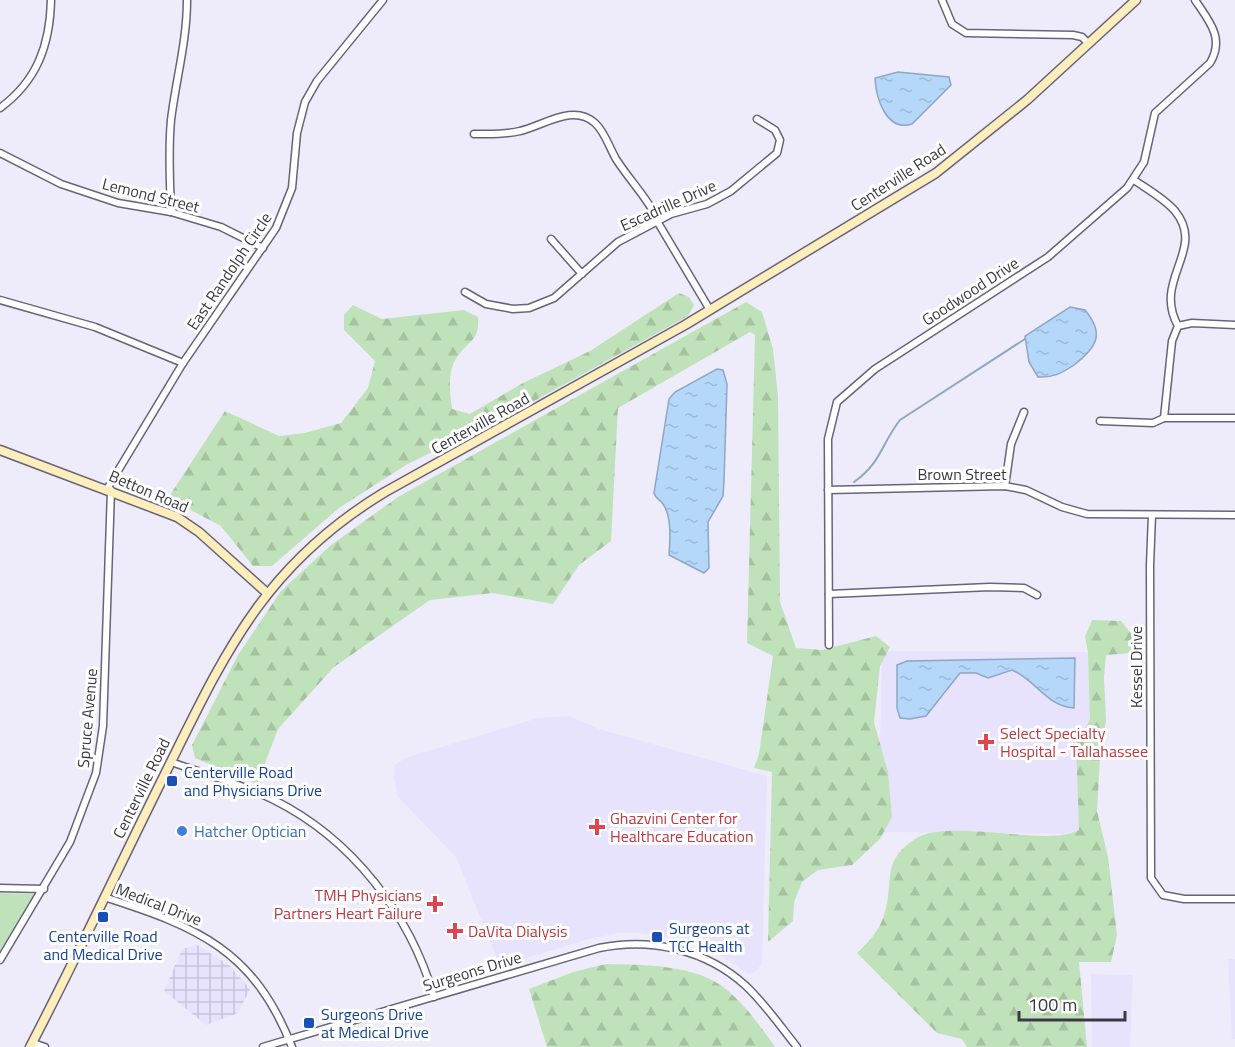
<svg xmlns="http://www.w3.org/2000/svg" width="1235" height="1047" font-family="'Titillium Web',sans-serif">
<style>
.built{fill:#e7e3fd}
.industrial{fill:url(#industrial-grid)}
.green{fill:#c0e2ba}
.forest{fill:url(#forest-firs)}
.water{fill:url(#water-ripples);stroke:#8fa7c3;stroke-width:1.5}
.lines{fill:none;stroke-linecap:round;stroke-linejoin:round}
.stream{stroke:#8fa7c3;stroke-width:2}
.street-casing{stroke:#67647a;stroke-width:9}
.secondary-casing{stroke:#67647a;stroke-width:11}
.street{stroke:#fff;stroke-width:6}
.secondary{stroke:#fdeebc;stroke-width:8}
.health-dot{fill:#e0444e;stroke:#fff;stroke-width:2}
.transit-dot{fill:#1a4fb4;stroke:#fff;stroke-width:2}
.shop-dot{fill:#3f7fe0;stroke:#fff;stroke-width:2}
.labels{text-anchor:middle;stroke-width:6;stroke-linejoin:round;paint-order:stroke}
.street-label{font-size:16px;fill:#3a3842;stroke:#fff}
.health-label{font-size:16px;fill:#be3a42;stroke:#fff;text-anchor:start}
.transit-label{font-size:16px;fill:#164399;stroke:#fff;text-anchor:start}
.shop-label{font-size:16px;fill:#366cbe;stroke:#fff;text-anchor:start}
</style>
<defs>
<pattern id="industrial-grid" width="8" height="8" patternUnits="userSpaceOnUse" patternTransform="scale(1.5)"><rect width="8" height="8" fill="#e7e3fd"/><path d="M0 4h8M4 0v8" fill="none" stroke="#c7c4da"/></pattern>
<pattern id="forest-firs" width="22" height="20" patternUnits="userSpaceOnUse" patternTransform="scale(1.5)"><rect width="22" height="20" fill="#c0e2ba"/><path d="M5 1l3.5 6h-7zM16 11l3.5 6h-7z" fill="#a6c3a1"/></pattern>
<pattern id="water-ripples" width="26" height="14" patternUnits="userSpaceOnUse" patternTransform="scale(1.5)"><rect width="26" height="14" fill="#b4d7fa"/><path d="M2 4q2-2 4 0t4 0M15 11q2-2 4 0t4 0" fill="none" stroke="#9cb9d8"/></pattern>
</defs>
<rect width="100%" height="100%" fill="#eeecfb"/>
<g class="built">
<polygon points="882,651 1094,652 1092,834 878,832"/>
<polygon points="569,716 599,729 767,776 762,964 755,972 748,974 711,949 684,939 637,933 618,933 589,939 500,966 456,857 398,797 394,778 395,765 405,758 538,718"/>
<polygon points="1228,959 1235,959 1235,1039 1232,1040"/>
<polygon points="1091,974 1133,975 1130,1047 1092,1047"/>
</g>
<polygon class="industrial" points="197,945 229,965 250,989 238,1013 206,1025 164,991 182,949"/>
<polygon class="green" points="0,893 38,894 0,954"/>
<g class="forest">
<path d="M 679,293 L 689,297 L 694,305 L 688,316 L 527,405 L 406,465 L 339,508 L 272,566 L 253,566 L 221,526 L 168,498 L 225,411 L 279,436 L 305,433 L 341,423 L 368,388 L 375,361 L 344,330 L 344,315 L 353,305 L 382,319 L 464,310 L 478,317 C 480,341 469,340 457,357 C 447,371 450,393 452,409 L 470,414 L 523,383 L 590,351 Z"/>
<polygon points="746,302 762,312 773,349 778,396 780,602 796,648 822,650 876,636 890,647 880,666 874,722 888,772 892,817 880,839 852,865 818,870 802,882 794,902 793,921 768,942 772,772 754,768 759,754 773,656 747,643 755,335 750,332 618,408 611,541 579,565 553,604 493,593 430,600 334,667 278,729 257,784 195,758 192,745 238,655 281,591 331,545 398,497"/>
<path d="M 1092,620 L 1121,621 L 1136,640 L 1132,653 L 1106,655 L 1104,677 L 1106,721 L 1100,759 L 1097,811 L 1108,857 L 1117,935 L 1111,962 L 1079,962 L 1087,1047 L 967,1047 L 962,1039 L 937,1033 L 857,953 C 870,941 880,930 885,912 C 894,881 881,861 915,839 C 948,817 1050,848 1079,830 L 1076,743 L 1090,720 L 1088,652 L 1085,637 Z"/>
<path d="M 606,964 C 644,965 697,964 727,990 C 745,1005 762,1028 775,1047 L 547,1047 L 529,989 L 573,972 Z"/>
</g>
<g class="water">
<path d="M 898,72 L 949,77 L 951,85 L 912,124 C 886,132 876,98 875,78 Z"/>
<path d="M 1070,307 L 1085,310 C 1105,334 1097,347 1074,365 C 1062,373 1053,378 1038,377 L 1029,362 L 1025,336 Z"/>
<path d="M 717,369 L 723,370 L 727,384 L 724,482 L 723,496 L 708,522 L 709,568 L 704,573 L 669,555 C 670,540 672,517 663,504 C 660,499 656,500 654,493 L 669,399 L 675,392 Z"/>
<path d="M 1075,658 L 1074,708 C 1046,706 1036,680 1012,670 L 988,678 L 976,673 L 960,673 L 926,716 L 910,719 L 900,718 L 897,708 L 897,665 L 907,661 Z"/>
</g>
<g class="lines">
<path class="stream" d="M 854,482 C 882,462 881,444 900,420 L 1025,339"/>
<defs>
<g id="street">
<polyline points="942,0 952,24 966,33 1073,35 1082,37 1089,44"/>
<path d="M 0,108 C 37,81 50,45 51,0"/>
<path d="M 474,134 C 489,134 505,135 520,131 C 543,126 573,103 595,123 C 605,132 609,147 616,159 C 630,181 647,197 658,220"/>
<polyline points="0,153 61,184 118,203 171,212 221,227 263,248"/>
<path d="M 1134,180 C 1147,189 1165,199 1175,211 C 1207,250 1152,279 1178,326 L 1172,341 L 1164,418"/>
<path d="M 171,212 C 170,181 168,151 171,120 C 176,79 187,41 187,0"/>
<polyline points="657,221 710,310"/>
<polyline points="551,239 582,274"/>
<polyline points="465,292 486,304 513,309 529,308 554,298 618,242 671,214 707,204 731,191 777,153 780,140 775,130 757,119"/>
<polyline points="0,300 95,327 183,363"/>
<polyline points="1178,326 1192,323 1235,325"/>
<polyline points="1100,421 1153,423 1164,418 1235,418"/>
<polyline points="1005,486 1011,444 1024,412"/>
<polyline points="107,489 183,363 276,228 292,188 297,133 305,102 317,81 383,0"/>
<polyline points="828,490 1005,486 1026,490 1062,507 1087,514 1235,515"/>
<polyline points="1152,515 1150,565 1151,878 1163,895 1184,899 1235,899"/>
<polyline points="829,594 990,587 1024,588 1037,595"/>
<path d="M 829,645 L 828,439 L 837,402 L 875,369 L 1048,257 L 1127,188 L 1144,162 L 1155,113 L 1210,63 C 1225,38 1209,21 1195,0"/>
<path d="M 171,762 C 205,774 241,784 274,800 C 352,839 410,914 434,997"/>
<polyline points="0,888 44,889"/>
<path d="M 104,897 C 198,927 254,950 292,1047"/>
<polyline points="0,960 70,842 96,773 103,726 111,490"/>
<polyline points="33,1043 45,1047"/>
<path d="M 263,1047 L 599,948 C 651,937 707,950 746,986 C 765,1004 781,1027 797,1047"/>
</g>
<g id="secondary">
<polyline points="0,450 177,517 199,532 267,593"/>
<path d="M 30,1047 C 75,961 116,873 159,786 C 222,660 259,568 385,492 L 685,325 L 936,173 L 1027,100 L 1136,0"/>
</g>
</defs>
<use href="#street" class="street-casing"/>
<use href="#secondary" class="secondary-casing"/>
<use href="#street" class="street"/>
<use href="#secondary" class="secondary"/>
</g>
<g class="health-dot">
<path d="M983 733h6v6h6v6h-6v6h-6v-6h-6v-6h6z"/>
<path d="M594 818h6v6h6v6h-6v6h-6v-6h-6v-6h6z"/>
<path d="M432 895h6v6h6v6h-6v6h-6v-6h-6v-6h6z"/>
<path d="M452 922h6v6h6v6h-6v6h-6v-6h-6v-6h6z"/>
</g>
<g class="transit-dot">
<rect x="166" y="775" width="12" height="12" rx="3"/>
<rect x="97" y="911" width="12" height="12" rx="3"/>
<rect x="651" y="931" width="12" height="12" rx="3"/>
<rect x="303" y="1017" width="12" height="12" rx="3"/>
</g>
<circle class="shop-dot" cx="182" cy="831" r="6"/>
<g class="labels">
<g class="street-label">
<text transform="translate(898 177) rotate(-33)" y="6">Centerville Road</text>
<text transform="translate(151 195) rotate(14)" y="6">Lemond Street</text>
<text transform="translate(668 205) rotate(-24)" y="6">Escadrille Drive</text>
<text transform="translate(229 271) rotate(-56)" y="6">East Randolph Circle</text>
<text transform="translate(970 291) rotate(-33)" y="6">Goodwood Drive</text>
<text transform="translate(480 423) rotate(-29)" y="6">Centerville Road</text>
<text x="962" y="480">Brown Street</text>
<text transform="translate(149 491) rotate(23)" y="6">Betton Road</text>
<text transform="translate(1136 667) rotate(-90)" y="6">Kessel Drive</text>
<text transform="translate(87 718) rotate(-85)" y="6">Spruce Avenue</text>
<text transform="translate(141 788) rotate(-64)" y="6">Centerville Road</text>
<text transform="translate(159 904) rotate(21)" y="6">Medical Drive</text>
<text transform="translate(472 971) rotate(-17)" y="6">Surgeons Drive</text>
</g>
<g class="health-label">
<text x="1000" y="739">Select Specialty<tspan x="1000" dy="18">Hospital - Tallahassee</tspan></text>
<text x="610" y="824">Ghazvini Center for<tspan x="610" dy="18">Healthcare Education</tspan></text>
<text x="422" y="901" text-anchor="end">TMH Physicians<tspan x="422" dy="18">Partners Heart Failure</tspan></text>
<text x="468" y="937">DaVita Dialysis</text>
</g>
<g class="transit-label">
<text x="184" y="778">Centerville Road<tspan x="184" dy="18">and Physicians Drive</tspan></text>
<text x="669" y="934">Surgeons at<tspan x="669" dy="18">TCC Health</tspan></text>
<text x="103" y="942" text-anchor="middle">Centerville Road<tspan x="103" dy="18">and Medical Drive</tspan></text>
<text x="321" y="1020">Surgeons Drive<tspan x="321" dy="18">at Medical Drive</tspan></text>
</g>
<g class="shop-label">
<text x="194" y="837">Hatcher Optician</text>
</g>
</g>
<path d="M1019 1011v9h106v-9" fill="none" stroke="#3a3842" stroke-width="3"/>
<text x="1028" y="1011" font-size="18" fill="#3a3842" stroke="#ffffff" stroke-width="4.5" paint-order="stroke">100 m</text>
</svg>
